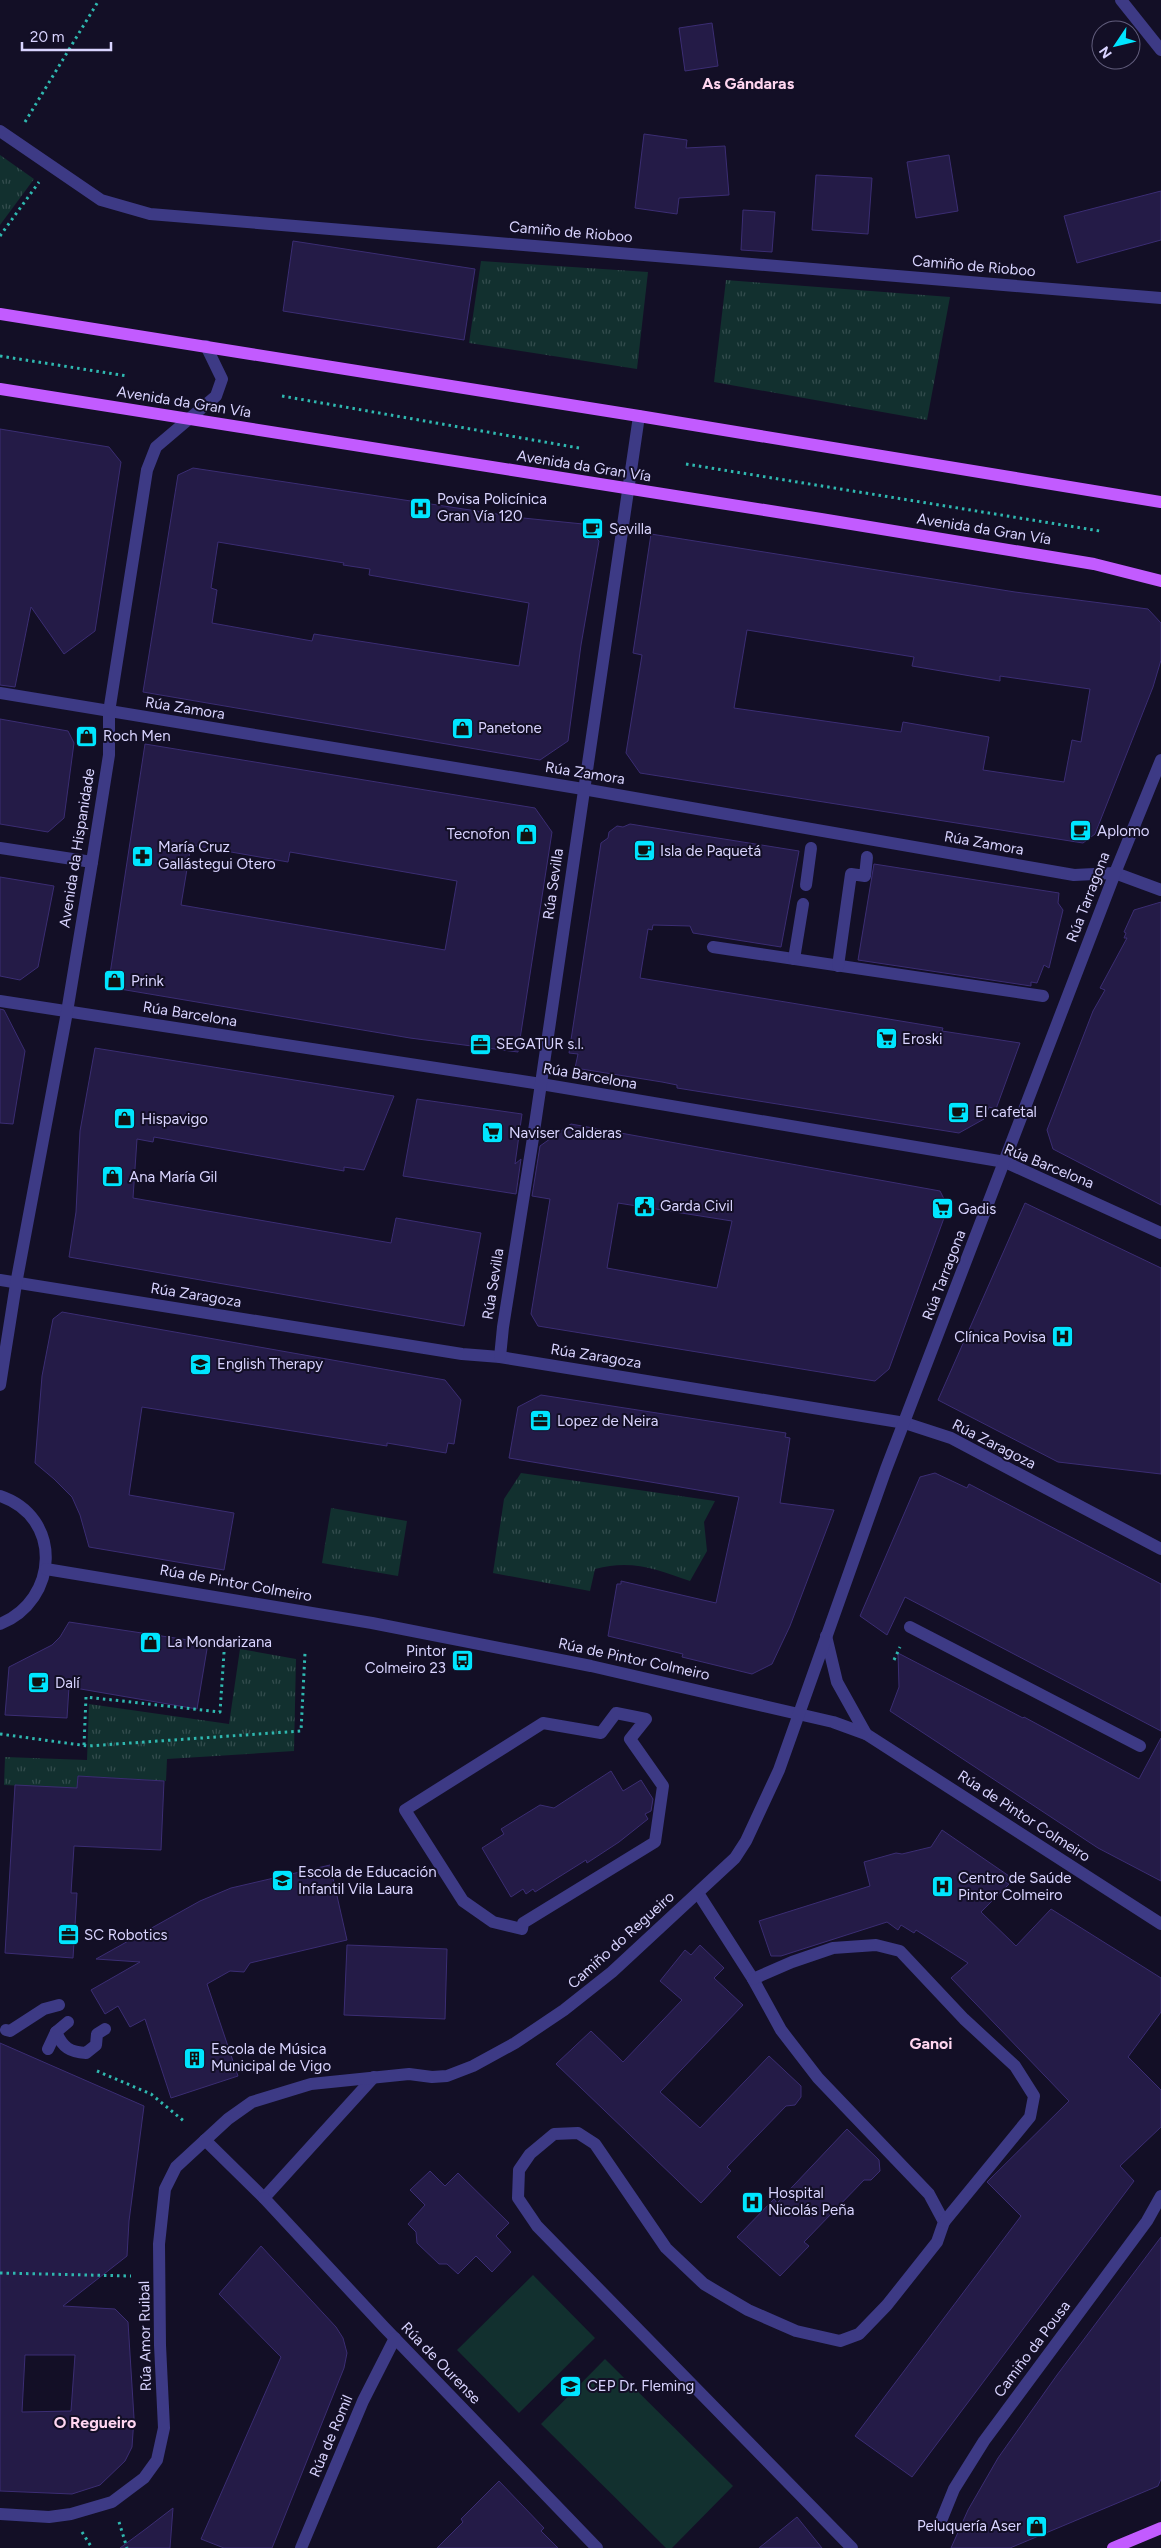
<svg xmlns="http://www.w3.org/2000/svg" width="1161" height="2548" font-family="Figtree,sans-serif">
<style>
.grass{fill:url(#grass-tufts)}
.garden{fill:#12302f}
.building{fill:#241b47;stroke:#3b2d73;fill-rule:evenodd}
.lines{fill:none;stroke-linecap:round;stroke-linejoin:round}
.path{stroke:#2fb8b0;stroke-width:3;stroke-dasharray:2.5 4;stroke-linecap:butt}
.minor{stroke:#3d3a85;stroke-width:12}
.major{stroke:#c25bff;stroke-width:12}
.labels{text-anchor:middle;stroke-width:4;stroke-linejoin:round;paint-order:stroke}
.street-label{font-size:15px;fill:#d9d4ff;stroke:#130f26}
.poi-label{font-size:15px;fill:#d9d4ff;stroke:#130f26;text-anchor:start}
.neighbourhood-label{font-size:16px;font-weight:bold;fill:#ffd6f0;stroke:#130f26}
</style>
<defs>
<pattern id="grass-tufts" width="24" height="20" patternUnits="userSpaceOnUse" patternTransform="scale(1.25)"><rect width="24" height="20" fill="#12302f"/><path d="M3 7l-1-3M5 7V3M7 7l1-3M15 17l-1-3M17 17v-4M19 17l1-3" fill="none" stroke="#344d4e"/></pattern>
</defs>
<rect width="100%" height="100%" fill="#130f26"/>
<g class="grass">
<polygon points="0,155 34,179 0,225"/>
<polygon points="481,261 648,272 637,369 469,343"/>
<polygon points="726,280 950,297 927,420 714,382"/>
<path d="M 521,1473 L 715,1501 L 704,1522 L 707,1551 L 690,1581 C 656,1569 631,1559 595,1569 L 590,1591 L 493,1573 L 504,1499 Z"/>
<polygon points="331,1508 407,1521 398,1576 322,1563"/>
<polygon points="240,1649 296,1659 294,1751 167,1759 166,1781 78,1776 77,1788 4,1785 5,1757 87,1760 89,1704 229,1724"/>
</g>
<g class="garden">
<polygon points="533,2275 595,2338 519,2413 457,2350"/>
<polygon points="605,2359 733,2486 672,2548 666,2548 541,2424"/>
</g>
<g class="building">
<polygon points="712,23 718,66 685,71 679,28"/>
<polygon points="644,134 687,140 686,148 725,146 729,195 679,198 677,214 635,208"/>
<polygon points="949,155 958,211 916,218 907,162"/>
<polygon points="816,175 872,178 868,234 812,230"/>
<polygon points="1161,191 1161,240 1077,263 1064,216"/>
<polygon points="743,210 775,212 772,252 741,250"/>
<polygon points="293,241 475,269 464,340 283,311"/>
<polygon points="0,429 109,447 121,462 95,631 64,654 31,607 15,687 0,685"/>
<path d="M 193,468 L 523,518 L 583,524 L 599,541 L 581,645 L 568,741 L 540,760 L 143,692 L 178,475 ZM 218,542 L 344,563 L 343,565 L 370,569 L 369,575 L 529,603 L 519,666 L 314,634 L 312,641 L 212,623 L 217,590 L 211,588 Z"/>
<path d="M 651,534 L 1015,592 L 1148,609 L 1161,623 L 1161,660 L 1153,687 L 1095,834 L 1083,843 L 640,773 L 626,753 L 642,655 L 633,653 ZM 747,630 L 914,657 L 912,666 L 1000,681 L 1000,676 L 1090,689 L 1081,742 L 1072,740 L 1064,782 L 983,770 L 989,737 L 903,722 L 901,732 L 734,708 Z"/>
<polygon points="0,719 68,731 74,743 64,818 48,832 0,824"/>
<path d="M 145,744 L 535,808 L 552,832 L 518,1052 L 410,1038 L 108,987 ZM 191,845 L 288,862 L 290,852 L 457,881 L 445,950 L 181,905 Z"/>
<polygon points="630,824 799,851 781,947 693,933 690,926 653,925 652,930 648,929 640,978 943,1028 942,1031 1020,1043 996,1109 989,1107 984,1119 959,1133 677,1088 677,1085 662,1082 575,1068 578,1054 569,1053 601,843 608,838 609,832 617,826 623,827"/>
<polygon points="874,864 1059,893 1058,903 1063,910 1049,968 1044,965 1037,983 1031,982 1031,986 858,960"/>
<polygon points="0,877 54,886 38,967 20,980 0,976"/>
<polygon points="1161,902 1161,1205 1053,1149 1047,1130 1093,1011 1105,990 1100,988 1127,938 1124,938 1126,933 1124,932 1134,910"/>
<polygon points="0,1009 4,1010 25,1051 13,1124 0,1123"/>
<polygon points="95,1048 394,1096 364,1170 344,1167 344,1171 154,1137 153,1142 137,1139 133,1198 391,1243 396,1218 481,1233 464,1326 69,1257 76,1212 80,1131"/>
<polygon points="417,1099 522,1114 515,1164 521,1159 516,1194 403,1176"/>
<path d="M 571,1124 L 940,1191 L 948,1207 L 889,1369 L 875,1381 L 538,1326 L 531,1314 L 550,1199 L 532,1196 L 540,1146 ZM 618,1203 L 732,1221 L 717,1288 L 607,1268 Z"/>
<polygon points="1025,1203 1161,1268 1161,1474 1058,1462 938,1400"/>
<polygon points="62,1312 445,1380 461,1400 454,1444 448,1443 446,1453 387,1443 387,1446 142,1407 129,1495 234,1513 224,1570 89,1547 80,1515 72,1497 54,1479 35,1463 42,1376 53,1319"/>
<polygon points="541,1395 786,1433 785,1437 790,1438 780,1503 834,1510 790,1626 772,1664 752,1674 682,1657 683,1654 608,1636 617,1584 621,1584 621,1581 716,1603 739,1497 509,1458 518,1407"/>
<polygon points="935,1473 967,1488 969,1484 1161,1584 1161,1731 905,1597 887,1635 860,1616 920,1477"/>
<polygon points="69,1622 208,1643 197,1709 69,1687 67,1718 5,1715 9,1667 52,1645 60,1637"/>
<polygon points="898,1653 1023,1718 1024,1717 1139,1779 1161,1738 1161,1881 1098,1848 890,1711 899,1687"/>
<polygon points="611,1771 623,1791 641,1780 653,1799 651,1811 645,1814 648,1819 619,1842 587,1863 586,1860 535,1892 533,1889 526,1894 523,1889 511,1897 482,1848 504,1834 501,1829 540,1805 554,1808"/>
<polygon points="78,1776 164,1781 161,1850 74,1846 71,1893 77,1893 73,1958 5,1953 15,1785 77,1788"/>
<polygon points="942,1830 1009,1876 1005,1882 1009,1884 981,1912 1016,1946 1051,1909 1161,1978 1161,2012 1128,2057 1161,2090 1161,2127 1120,2166 1134,2181 912,2477 855,2436 1021,2216 987,2182 1069,2101 951,1978 968,1963 916,1930 914,1933 901,1925 898,1930 887,1922 781,1956 771,1956 759,1921 870,1886 864,1862 896,1853 902,1854 931,1847"/>
<polygon points="330,1865 347,1940 250,1963 244,1972 230,1971 207,1984 238,2076 171,2098 145,2019 130,2027 118,2006 105,2014 91,1990 140,1962 96,1959 200,1901 231,1888"/>
<polygon points="347,1945 447,1949 445,2019 344,2015"/>
<polygon points="700,1945 724,1968 714,1978 743,2005 660,2092 700,2128 769,2056 801,2086 801,2097 795,2105 786,2106 727,2167 731,2171 701,2203 556,2064 591,2031 623,2062 682,2000 660,1981 685,1950 691,1955"/>
<path d="M 0,2043 L 144,2106 L 129,2221 L 127,2256 L 63,2306 L 115,2309 L 128,2322 L 134,2418 L 132,2447 L 125,2461 L 100,2485 L 72,2494 L 0,2491 ZM 25,2355 L 75,2355 L 71,2411 L 22,2412 Z"/>
<polygon points="847,2129 879,2160 880,2171 871,2180 864,2180 804,2242 809,2246 780,2276 737,2237 774,2199 777,2203"/>
<polygon points="430,2171 445,2186 458,2173 509,2223 496,2236 511,2252 492,2272 476,2256 458,2274 447,2264 439,2264 417,2243 416,2232 408,2224 425,2205 410,2190"/>
<polygon points="1161,2237 1161,2479 1158,2486 1010,2548 951,2548 968,2510 998,2458 1057,2375"/>
<polygon points="261,2246 336,2327 343,2338 347,2353 344,2368 272,2548 224,2548 201,2539 281,2357 219,2294"/>
<polygon points="499,2481 544,2528 541,2531 558,2548 437,2548 463,2522 461,2519"/>
<polygon points="173,2508 170,2548 120,2548 147,2528"/>
<polygon points="797,2517 822,2548 759,2548"/>
</g>
<g class="lines">
<g class="path">
<polyline points="25,122 99,0"/>
<polyline points="0,236 39,182"/>
<polyline points="0,356 127,376"/>
<polyline points="282,396 579,448"/>
<polyline points="686,464 1100,531"/>
<polyline points="894,1660 900,1647"/>
<polyline points="0,1734 88,1746 301,1731 305,1653"/>
<polyline points="84,1745 86,1697 220,1712 225,1638"/>
<polyline points="97,2071 151,2094 185,2122"/>
<polyline points="0,2273 131,2276"/>
<polyline points="119,2522 127,2548"/>
<polyline points="82,2532 92,2548"/>
</g>
<g class="minor">
<polyline points="1121,0 1161,50"/>
<polyline points="0,131 101,200 150,214 1161,298"/>
<polyline points="0,693 583,789 1074,875 1115,873 1161,890"/>
<polyline points="0,848 92,862"/>
<polyline points="806,885 811,848"/>
<polyline points="713,947 1043,996"/>
<polyline points="794,959 803,904"/>
<polyline points="838,966 851,874 865,876 867,857"/>
<polyline points="0,1001 541,1084 1005,1162 1161,1233"/>
<polyline points="0,1280 462,1354 500,1357 905,1423 951,1438 1161,1549"/>
<polyline points="500,1357 503,1327 533,1138 639,416"/>
<polyline points="0,1385 16,1284 67,1012 92,862 109,755 109,712 147,470 156,447 216,396 222,379 206,346"/>
<path d="M 0,1496 C 63,1517 59,1600 0,1624"/>
<polyline points="46,1569 372,1623 591,1666 833,1722 866,1734 1161,1924"/>
<polyline points="910,1627 1140,1746"/>
<polyline points="826,1636 837,1682 866,1734"/>
<polygon points="616,1713 646,1719 630,1739 663,1786 655,1842 523,1923 522,1929 493,1922 463,1901 405,1810 543,1723 601,1733"/>
<polyline points="698,1893 753,1979 781,2030 818,2078 929,2194 944,2222 937,2242 887,2305 859,2334 840,2341 796,2331 748,2310 704,2284 666,2248 595,2144 578,2133 554,2134 530,2154 519,2170 518,2198 537,2226 852,2548"/>
<polyline points="753,1979 792,1962 833,1948 876,1945 900,1951 964,2019 1015,2066 1034,2096 1030,2117 944,2222"/>
<polyline points="6,2030 10,2031 44,2009 59,2005"/>
<path d="M 56,2032 C 63,2048 70,2052 86,2053 L 96,2045 L 97,2034 L 105,2029"/>
<polyline points="48,2049 56,2032 68,2022"/>
<polyline points="205,2140 264,2198 374,2077"/>
<polyline points="264,2198 384,2327 597,2548"/>
<polyline points="0,2514 49,2517 71,2514 112,2502 144,2478 157,2460 164,2428 160,2345 159,2244 165,2189 176,2167 228,2119 252,2102 311,2084 409,2074 432,2077 447,2076 473,2066 515,2043 564,2010 612,1972 735,1858 746,1841 779,1770 886,1469 1115,873 1161,760"/>
<polyline points="939,2526 954,2489 984,2441 1147,2221 1161,2196"/>
<polyline points="301,2548 363,2401 395,2338"/>
</g>
<g class="major">
<polyline points="0,314 639,416 1161,502"/>
<polyline points="0,389 821,519 1094,564 1161,581"/>
<polyline points="1113,2548 1161,2528"/>
</g>
</g>
<defs>
<symbol id="hospital-square" viewBox="-11 -11 22 22"><rect x="-9" y="-9" width="18" height="18" rx="4" fill="#00e5ff" stroke="#130f26"/><path d="M-5-5h3v3.5h4V-5h3V5h-3V1.5h-4V5h-3Z" fill="#111"/></symbol>
<symbol id="cafe-square" viewBox="-11 -11 22 22"><rect x="-9" y="-9" width="18" height="18" rx="4" fill="#00e5ff" stroke="#130f26"/><path d="M-5.5-4.5H6V0H3Q3 3.5 0 3.5H-2.5Q-5.5 3.5-5.5 0ZM3-3.2v2h1.7v-2ZM-6 4.5H4V6H-6Z" fill="#111"/></symbol>
<symbol id="shop-square" viewBox="-11 -11 22 22"><rect x="-9" y="-9" width="18" height="18" rx="4" fill="#00e5ff" stroke="#130f26"/><path d="M-5-2.5h2.3a2.7 3.5 0 0 1 5.4 0H5L5.5 6h-11ZM-1.5-2.5h3a1.5 2.3 0 0 0-3 0Z" fill="#111"/></symbol>
<symbol id="pharmacy-square" viewBox="-11 -11 22 22"><rect x="-9" y="-9" width="18" height="18" rx="4" fill="#00e5ff" stroke="#130f26"/><path d="M-2-6h4v4h4v4h-4v4h-4v-4h-4v-4h4Z" fill="#111"/></symbol>
<symbol id="supermarket-square" viewBox="-11 -11 22 22"><rect x="-9" y="-9" width="18" height="18" rx="4" fill="#00e5ff" stroke="#130f26"/><path d="M-6-5.5h2.5l.6 2H6L4.5 2H-2.5L-4.4-4H-6ZM-1.5 3.2a1.3 1.3 0 1 0 .1 0ZM3 3.2a1.3 1.3 0 1 0 .1 0Z" fill="#111"/></symbol>
<symbol id="office-square" viewBox="-11 -11 22 22"><rect x="-9" y="-9" width="18" height="18" rx="4" fill="#00e5ff" stroke="#130f26"/><path d="M-6-3h4V-5.5h4V-3h4V5H-6ZM-1-4.5V-3h2v-1.5ZM-6 0V1H6V0Z" fill="#111"/></symbol>
<symbol id="civic-square" viewBox="-11 -11 22 22"><rect x="-9" y="-9" width="18" height="18" rx="4" fill="#00e5ff" stroke="#130f26"/><path d="M-.6-6.5H3V-4.5H.6V-3L4-1V1h2V6H-6V1h2V-1L-.6-3ZM-1.2 2.5V6h2.4V2.5Z" fill="#111"/></symbol>
<symbol id="school-square" viewBox="-11 -11 22 22"><rect x="-9" y="-9" width="18" height="18" rx="4" fill="#00e5ff" stroke="#130f26"/><path d="M0-5L7-2L0 1L-7-2ZM-4 1L0 2.5L4 1V4Q0 6-4 4Z" fill="#111"/></symbol>
<symbol id="bus-square" viewBox="-11 -11 22 22"><rect x="-9" y="-9" width="18" height="18" rx="4" fill="#00e5ff" stroke="#130f26"/><path d="M-5-6H5V4H4V6H2V4H-2V6H-4V4H-5ZM-3.5-4V0h7V-4ZM-3.5 1.2v1.5H-2V1.2ZM2 1.2v1.5H3.5V1.2Z" fill="#111"/></symbol>
<symbol id="building-square" viewBox="-11 -11 22 22"><rect x="-9" y="-9" width="18" height="18" rx="4" fill="#00e5ff" stroke="#130f26"/><path d="M-4-6H4V6H1V3H-1V6H-4ZM-2.5-4.3h1.7v1.8h-1.7ZM.8-4.3h1.7v1.8H.8ZM-2.5-1h1.7V.8h-1.7ZM.8-1h1.7V.8H.8Z" fill="#111"/></symbol>
</defs>
<g fill-rule="evenodd">
<use href="#hospital-square" x="408" y="496" width="25" height="25"/>
<use href="#cafe-square" x="580" y="516" width="25" height="25"/>
<use href="#shop-square" x="450" y="716" width="25" height="25"/>
<use href="#shop-square" x="74" y="724" width="25" height="25"/>
<use href="#cafe-square" x="1068" y="818" width="25" height="25"/>
<use href="#shop-square" x="514" y="822" width="25" height="25"/>
<use href="#cafe-square" x="632" y="838" width="25" height="25"/>
<use href="#pharmacy-square" x="130" y="844" width="25" height="25"/>
<use href="#shop-square" x="102" y="968" width="25" height="25"/>
<use href="#supermarket-square" x="874" y="1026" width="25" height="25"/>
<use href="#office-square" x="468" y="1032" width="25" height="25"/>
<use href="#cafe-square" x="946" y="1100" width="25" height="25"/>
<use href="#shop-square" x="112" y="1106" width="25" height="25"/>
<use href="#supermarket-square" x="480" y="1120" width="25" height="25"/>
<use href="#shop-square" x="100" y="1164" width="25" height="25"/>
<use href="#civic-square" x="632" y="1194" width="25" height="25"/>
<use href="#supermarket-square" x="930" y="1196" width="25" height="25"/>
<use href="#hospital-square" x="1050" y="1324" width="25" height="25"/>
<use href="#school-square" x="188" y="1352" width="25" height="25"/>
<use href="#office-square" x="528" y="1408" width="25" height="25"/>
<use href="#shop-square" x="138" y="1630" width="25" height="25"/>
<use href="#bus-square" x="450" y="1648" width="25" height="25"/>
<use href="#cafe-square" x="26" y="1670" width="25" height="25"/>
<use href="#school-square" x="270" y="1868" width="25" height="25"/>
<use href="#hospital-square" x="930" y="1874" width="25" height="25"/>
<use href="#office-square" x="56" y="1922" width="25" height="25"/>
<use href="#building-square" x="182" y="2046" width="25" height="25"/>
<use href="#hospital-square" x="740" y="2190" width="25" height="25"/>
<use href="#school-square" x="558" y="2374" width="25" height="25"/>
<use href="#shop-square" x="1024" y="2514" width="25" height="25"/>
</g>
<g class="labels">
<g class="street-label">
<text transform="translate(571 232) rotate(5)" y="5">Camiño de Rioboo</text>
<text transform="translate(974 266) rotate(5)" y="5">Camiño de Rioboo</text>
<text transform="translate(184 402) rotate(9)" y="5">Avenida da Gran Vía</text>
<text transform="translate(584 466) rotate(9)" y="5">Avenida da Gran Vía</text>
<text transform="translate(984 529) rotate(9)" y="5">Avenida da Gran Vía</text>
<text transform="translate(185 708) rotate(9)" y="5">Rúa Zamora</text>
<text transform="translate(585 773) rotate(9)" y="5">Rúa Zamora</text>
<text transform="translate(984 843) rotate(10)" y="5">Rúa Zamora</text>
<text transform="translate(77 848) rotate(-81)" y="5">Avenida da Hispanidade</text>
<text transform="translate(553 884) rotate(-82)" y="5">Rúa Sevilla</text>
<text transform="translate(1088 897) rotate(-69)" y="5">Rúa Tarragona</text>
<text transform="translate(190 1014) rotate(9)" y="5">Rúa Barcelona</text>
<text transform="translate(590 1076) rotate(10)" y="5">Rúa Barcelona</text>
<text transform="translate(1049 1166) rotate(22)" y="5">Rúa Barcelona</text>
<text transform="translate(944 1275) rotate(-69)" y="5">Rúa Tarragona</text>
<text transform="translate(493 1284) rotate(-81)" y="5">Rúa Sevilla</text>
<text transform="translate(196 1295) rotate(9)" y="5">Rúa Zaragoza</text>
<text transform="translate(596 1356) rotate(9)" y="5">Rúa Zaragoza</text>
<text transform="translate(994 1444) rotate(27)" y="5">Rúa Zaragoza</text>
<text transform="translate(236 1583) rotate(10)" y="5">Rúa de Pintor Colmeiro</text>
<text transform="translate(634 1659) rotate(12)" y="5">Rúa de Pintor Colmeiro</text>
<text transform="translate(1024 1816) rotate(33)" y="5">Rúa de Pintor Colmeiro</text>
<text transform="translate(621 1940) rotate(-42)" y="5">Camiño do Regueiro</text>
<text transform="translate(145 2336) rotate(-91)" y="5">Rúa Amor Ruibal</text>
<text transform="translate(1032 2349) rotate(-53)" y="5">Camiño da Pousa</text>
<text transform="translate(441 2363) rotate(46)" y="5">Rúa de Ourense</text>
<text transform="translate(331 2436) rotate(-67)" y="5">Rúa de Romil</text>
</g>
<g class="poi-label">
<text x="437" y="504">Povisa Policínica<tspan x="437" dy="17">Gran Vía 120</tspan></text>
<text x="609" y="534">Sevilla</text>
<text x="478" y="733">Panetone</text>
<text x="103" y="741">Roch Men</text>
<text x="1097" y="836">Aplomo</text>
<text x="510" y="839" text-anchor="end">Tecnofon</text>
<text x="158" y="852">María Cruz<tspan x="158" dy="17">Gallástegui Otero</tspan></text>
<text x="660" y="856">Isla de Paquetá</text>
<text x="131" y="986">Prink</text>
<text x="902" y="1044">Eroski</text>
<text x="496" y="1049">SEGATUR s.l.</text>
<text x="975" y="1117">El cafetal</text>
<text x="141" y="1124">Hispavigo</text>
<text x="509" y="1138">Naviser Calderas</text>
<text x="129" y="1182">Ana María Gil</text>
<text x="660" y="1211">Garda Civil</text>
<text x="958" y="1214">Gadis</text>
<text x="1046" y="1342" text-anchor="end">Clínica Povisa</text>
<text x="217" y="1369">English Therapy</text>
<text x="557" y="1426">Lopez de Neira</text>
<text x="167" y="1647">La Mondarizana</text>
<text x="446" y="1656" text-anchor="end">Pintor<tspan x="446" dy="17">Colmeiro 23</tspan></text>
<text x="55" y="1688">Dalí</text>
<text x="298" y="1877">Escola de Educación<tspan x="298" dy="17">Infantil Vila Laura</tspan></text>
<text x="958" y="1883">Centro de Saúde<tspan x="958" dy="17">Pintor Colmeiro</tspan></text>
<text x="84" y="1940">SC Robotics</text>
<text x="211" y="2054">Escola de Música<tspan x="211" dy="17">Municipal de Vigo</tspan></text>
<text x="768" y="2198">Hospital<tspan x="768" dy="17">Nicolás Peña</tspan></text>
<text x="587" y="2391">CEP Dr. Fleming</text>
<text x="1021" y="2531" text-anchor="end">Peluquería Aser</text>
</g>
<g class="neighbourhood-label">
<text x="748" y="89">As Gándaras</text>
<text x="931" y="2049">Ganoi</text>
<text x="95" y="2428">O Regueiro</text>
</g>
</g>
<g transform="translate(1116 45) rotate(235)"><circle r="24" fill="#130f26" stroke="#625e7d"/>
<path d="M0-4L9 19L0 12L-9 19Z" fill="#00e5ff"/>
<text y="-8" font-size="14" font-weight="bold" text-anchor="middle" fill="#d9d4ff">N</text>
</g>
<path d="M22 42v8h89v-8" fill="none" stroke="#d9d4ff" stroke-width="2.5"/>
<text x="30" y="42" font-size="15" fill="#d9d4ff" stroke="#130f26" stroke-width="4" paint-order="stroke">20 m</text>
</svg>
